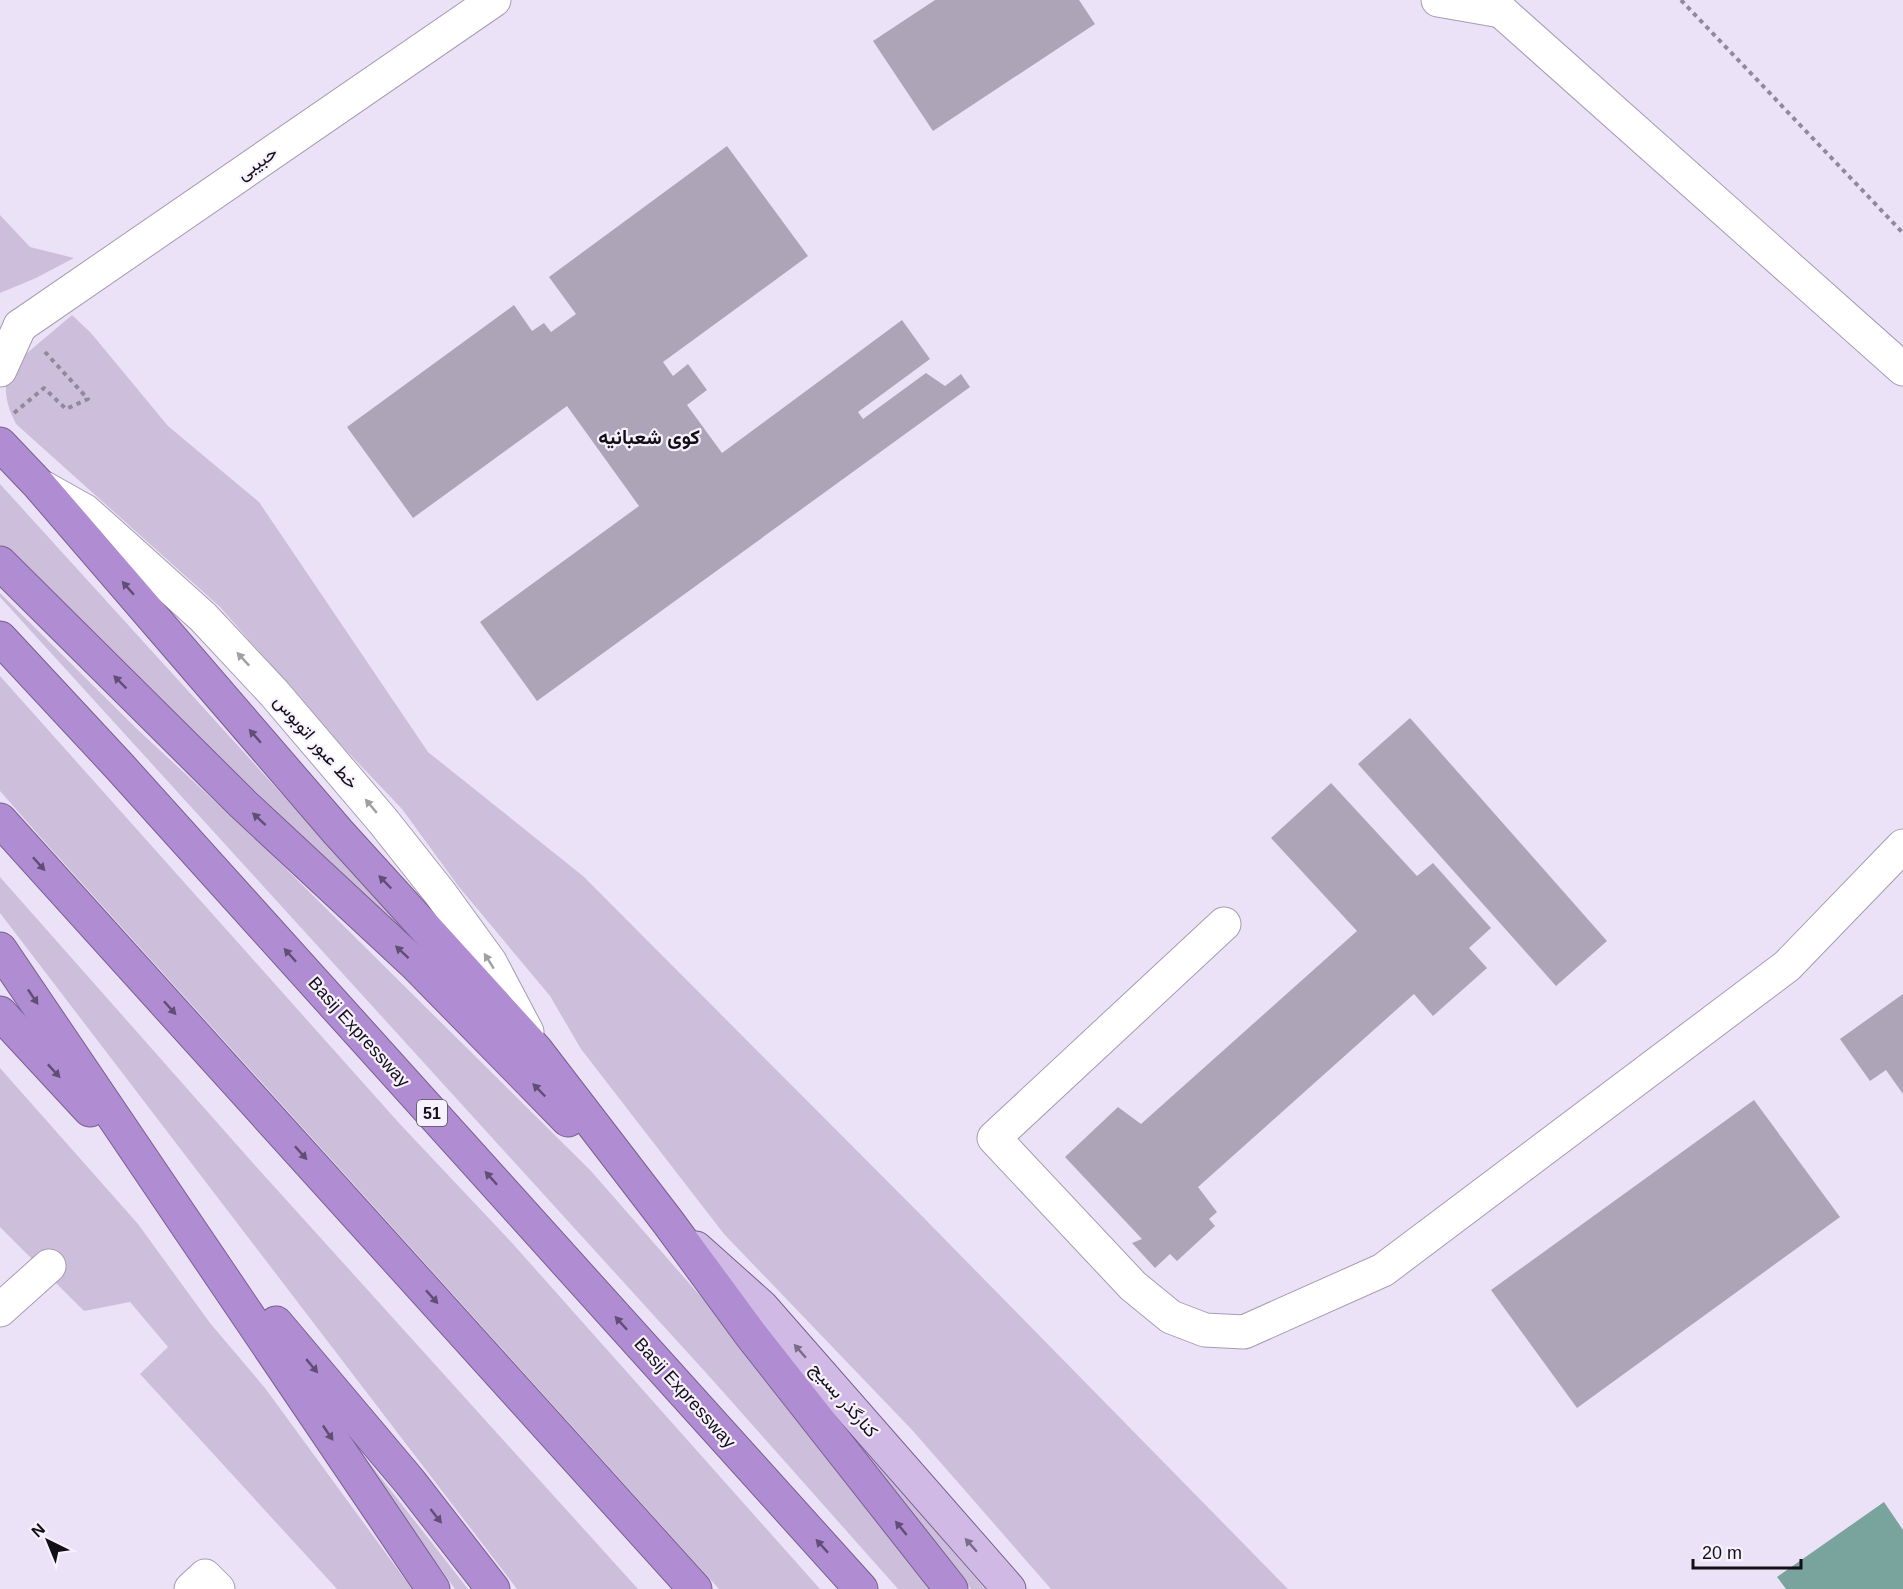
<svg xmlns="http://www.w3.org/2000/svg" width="1903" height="1589" font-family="Helvetica,Vazirmatn,sans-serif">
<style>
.green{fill:#cdbfdc}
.water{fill:#79a49d}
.building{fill:#ada4b7}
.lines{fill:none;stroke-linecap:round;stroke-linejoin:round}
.minor-casing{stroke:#a69cb0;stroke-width:35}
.major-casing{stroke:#796091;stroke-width:35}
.highway-casing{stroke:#796091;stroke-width:35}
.path{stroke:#918999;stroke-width:4;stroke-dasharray:4.5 4.5;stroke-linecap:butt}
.minor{stroke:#fff;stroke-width:33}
.major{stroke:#d0bae5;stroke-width:33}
.highway{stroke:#b08cd3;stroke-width:33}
.oneway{fill:#614e74}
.oneway2{fill:#a09fa2}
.oneway3{fill:#7a6d88}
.labels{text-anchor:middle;stroke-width:4.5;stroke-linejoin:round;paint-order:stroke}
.shield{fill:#f7f1fe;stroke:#57535c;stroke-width:1.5}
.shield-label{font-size:16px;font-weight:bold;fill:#120f16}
.street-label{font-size:18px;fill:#120f16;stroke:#f7f1fe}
.neighbourhood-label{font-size:20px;font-weight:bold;fill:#120f16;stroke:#f7f1fe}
</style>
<rect width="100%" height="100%" fill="#ece2f7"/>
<g class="green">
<polygon points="0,215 30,247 74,258 36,278 0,293"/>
<path d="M 72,315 L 91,333 L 168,426 L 259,502 L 428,752 L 583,876 L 920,1214 L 1288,1589 L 1051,1589 L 913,1431 L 724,1234 L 581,1049 L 550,996 L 459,887 L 402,809 L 341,745 L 220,607 L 16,424 C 6,405 4,391 7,370 Z"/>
<polygon points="0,484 440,968 0,547"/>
<polygon points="0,593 138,730 258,841 591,1171 723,1322 933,1589 898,1589 708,1375 0,597"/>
<polygon points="0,676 399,1123 513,1244 820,1589 719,1589 42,839 0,791"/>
<polygon points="0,877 252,1162 638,1589 517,1589 0,913"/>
<polygon points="0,1068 138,1224 210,1323 265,1388 412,1589 337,1589 140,1374 168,1347 130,1302 84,1311 0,1227"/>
<polygon points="753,1318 985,1589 971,1589"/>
<polygon points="303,1378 468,1589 455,1589"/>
</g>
<polygon class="water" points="1884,1502 1903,1530 1903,1589 1786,1589 1777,1577"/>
<g class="building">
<polygon points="935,0 1079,0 1095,24 933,131 873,41"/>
<polygon points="727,146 808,256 663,362 673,376 688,364 707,390 687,405 722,453 902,320 930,359 858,412 863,419 926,373 945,386 961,374 970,387 537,701 480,622 639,506 567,406 413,518 347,427 514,305 532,331 544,323 551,332 576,314 549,277"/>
<polygon points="1410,718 1607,941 1556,986 1358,764"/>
<polygon points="1331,783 1417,876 1433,863 1491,928 1469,948 1487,968 1433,1016 1414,994 1198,1187 1217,1212 1209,1219 1215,1226 1177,1261 1170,1254 1155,1268 1132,1243 1142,1239 1065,1157 1118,1107 1141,1124 1357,931 1271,838"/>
<polygon points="1903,994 1903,1094 1886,1070 1870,1081 1840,1039"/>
<polygon points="1754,1100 1840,1217 1577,1408 1491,1290"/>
</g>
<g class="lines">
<defs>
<g id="minor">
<polyline points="1438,0 1501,11"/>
<polyline points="1493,0 1501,11 1903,369"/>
<polyline points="20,326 494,0"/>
<polyline points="0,370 20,326"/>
<polyline points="44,488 85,511 113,536 203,617 274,693 383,821 440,893 490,962 527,1032"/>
<polyline points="1224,924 994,1138 1133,1286 1171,1317 1205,1330 1244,1332 1383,1270 1787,966 1903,846"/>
<polyline points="0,1310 49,1266"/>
<polyline points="191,1589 205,1576 218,1589"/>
</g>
<polyline id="major" points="696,1248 762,1307 1009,1589"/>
<g id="highway">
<polyline points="0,444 39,485 338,832 536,1050 668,1222 751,1335 951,1589"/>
<polyline points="0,563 243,804 416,965 568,1120"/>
<polyline points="0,638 120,767 861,1589"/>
<polyline points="0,820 695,1589"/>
<polyline points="0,949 433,1589"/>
<polyline points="0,1013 90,1110"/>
<polyline points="276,1323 410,1482 493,1589"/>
</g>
</defs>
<use href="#minor" class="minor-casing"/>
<use href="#major" class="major-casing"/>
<use href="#highway" class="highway-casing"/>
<g class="path">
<polyline points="1681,0 1903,233"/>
<polyline points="14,413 44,388 66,409 88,399 45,352"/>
</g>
<use href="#minor" class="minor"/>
<use href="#major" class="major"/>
<use href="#highway" class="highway"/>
</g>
<defs><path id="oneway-solid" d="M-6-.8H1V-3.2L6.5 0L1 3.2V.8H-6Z" transform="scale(1.5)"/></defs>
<g class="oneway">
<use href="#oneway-solid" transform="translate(128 588) rotate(-131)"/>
<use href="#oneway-solid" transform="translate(120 682) rotate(-135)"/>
<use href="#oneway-solid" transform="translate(255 736) rotate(-131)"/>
<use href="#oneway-solid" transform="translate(259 819) rotate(-137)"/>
<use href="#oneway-solid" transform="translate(39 864) rotate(48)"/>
<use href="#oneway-solid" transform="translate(385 882) rotate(-134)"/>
<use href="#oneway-solid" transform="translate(402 952) rotate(-137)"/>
<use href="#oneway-solid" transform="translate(290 955) rotate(-132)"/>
<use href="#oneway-solid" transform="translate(33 997) rotate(56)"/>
<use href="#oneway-solid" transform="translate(170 1008) rotate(48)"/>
<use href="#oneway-solid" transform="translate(54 1071) rotate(47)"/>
<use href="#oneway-solid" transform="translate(539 1090) rotate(-134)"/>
<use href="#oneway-solid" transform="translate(301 1153) rotate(48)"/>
<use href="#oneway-solid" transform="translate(491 1178) rotate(-132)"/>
<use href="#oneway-solid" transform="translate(432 1297) rotate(48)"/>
<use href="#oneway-solid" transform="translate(621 1323) rotate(-132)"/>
<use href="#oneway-solid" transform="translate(312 1366) rotate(50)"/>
<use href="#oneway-solid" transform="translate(328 1433) rotate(56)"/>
<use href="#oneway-solid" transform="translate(436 1516) rotate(52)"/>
<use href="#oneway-solid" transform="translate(901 1528) rotate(-129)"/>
<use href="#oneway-solid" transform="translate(822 1546) rotate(-132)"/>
</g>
<g class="oneway2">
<use href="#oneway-solid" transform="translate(243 659) rotate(-133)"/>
<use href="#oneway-solid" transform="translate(371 806) rotate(-130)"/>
<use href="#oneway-solid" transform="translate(489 961) rotate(-122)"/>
</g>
<g class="oneway3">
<use href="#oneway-solid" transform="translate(800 1351) rotate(-131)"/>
<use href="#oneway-solid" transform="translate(971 1545) rotate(-131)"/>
</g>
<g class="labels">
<rect class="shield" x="417" y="1100" width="30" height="26" rx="4.5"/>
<g class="shield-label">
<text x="432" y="1119">51</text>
</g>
<g class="street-label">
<text transform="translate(257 163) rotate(-35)" y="6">حبیبی</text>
<text transform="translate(316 742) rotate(49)" y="6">خط عبور اتوبوس</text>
<text transform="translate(359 1032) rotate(48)" y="6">Basij Expressway</text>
<text transform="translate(685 1393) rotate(48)" y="6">Basij Expressway</text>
<text transform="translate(844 1400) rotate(49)" y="6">کنارگذر بسیج</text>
</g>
<g class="neighbourhood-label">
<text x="649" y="444">کوی شعبانیه</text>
</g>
</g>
<g transform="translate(48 1541) rotate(317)" stroke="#f7f1fe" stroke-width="4.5" paint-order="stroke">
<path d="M0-4.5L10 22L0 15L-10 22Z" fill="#120f16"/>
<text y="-9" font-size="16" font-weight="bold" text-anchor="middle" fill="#120f16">N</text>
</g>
<path d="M1693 1559v9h108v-9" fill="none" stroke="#120f16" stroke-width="3"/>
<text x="1702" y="1559" font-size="18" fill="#120f16" stroke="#f7f1fe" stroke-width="4.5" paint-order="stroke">20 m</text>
</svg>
